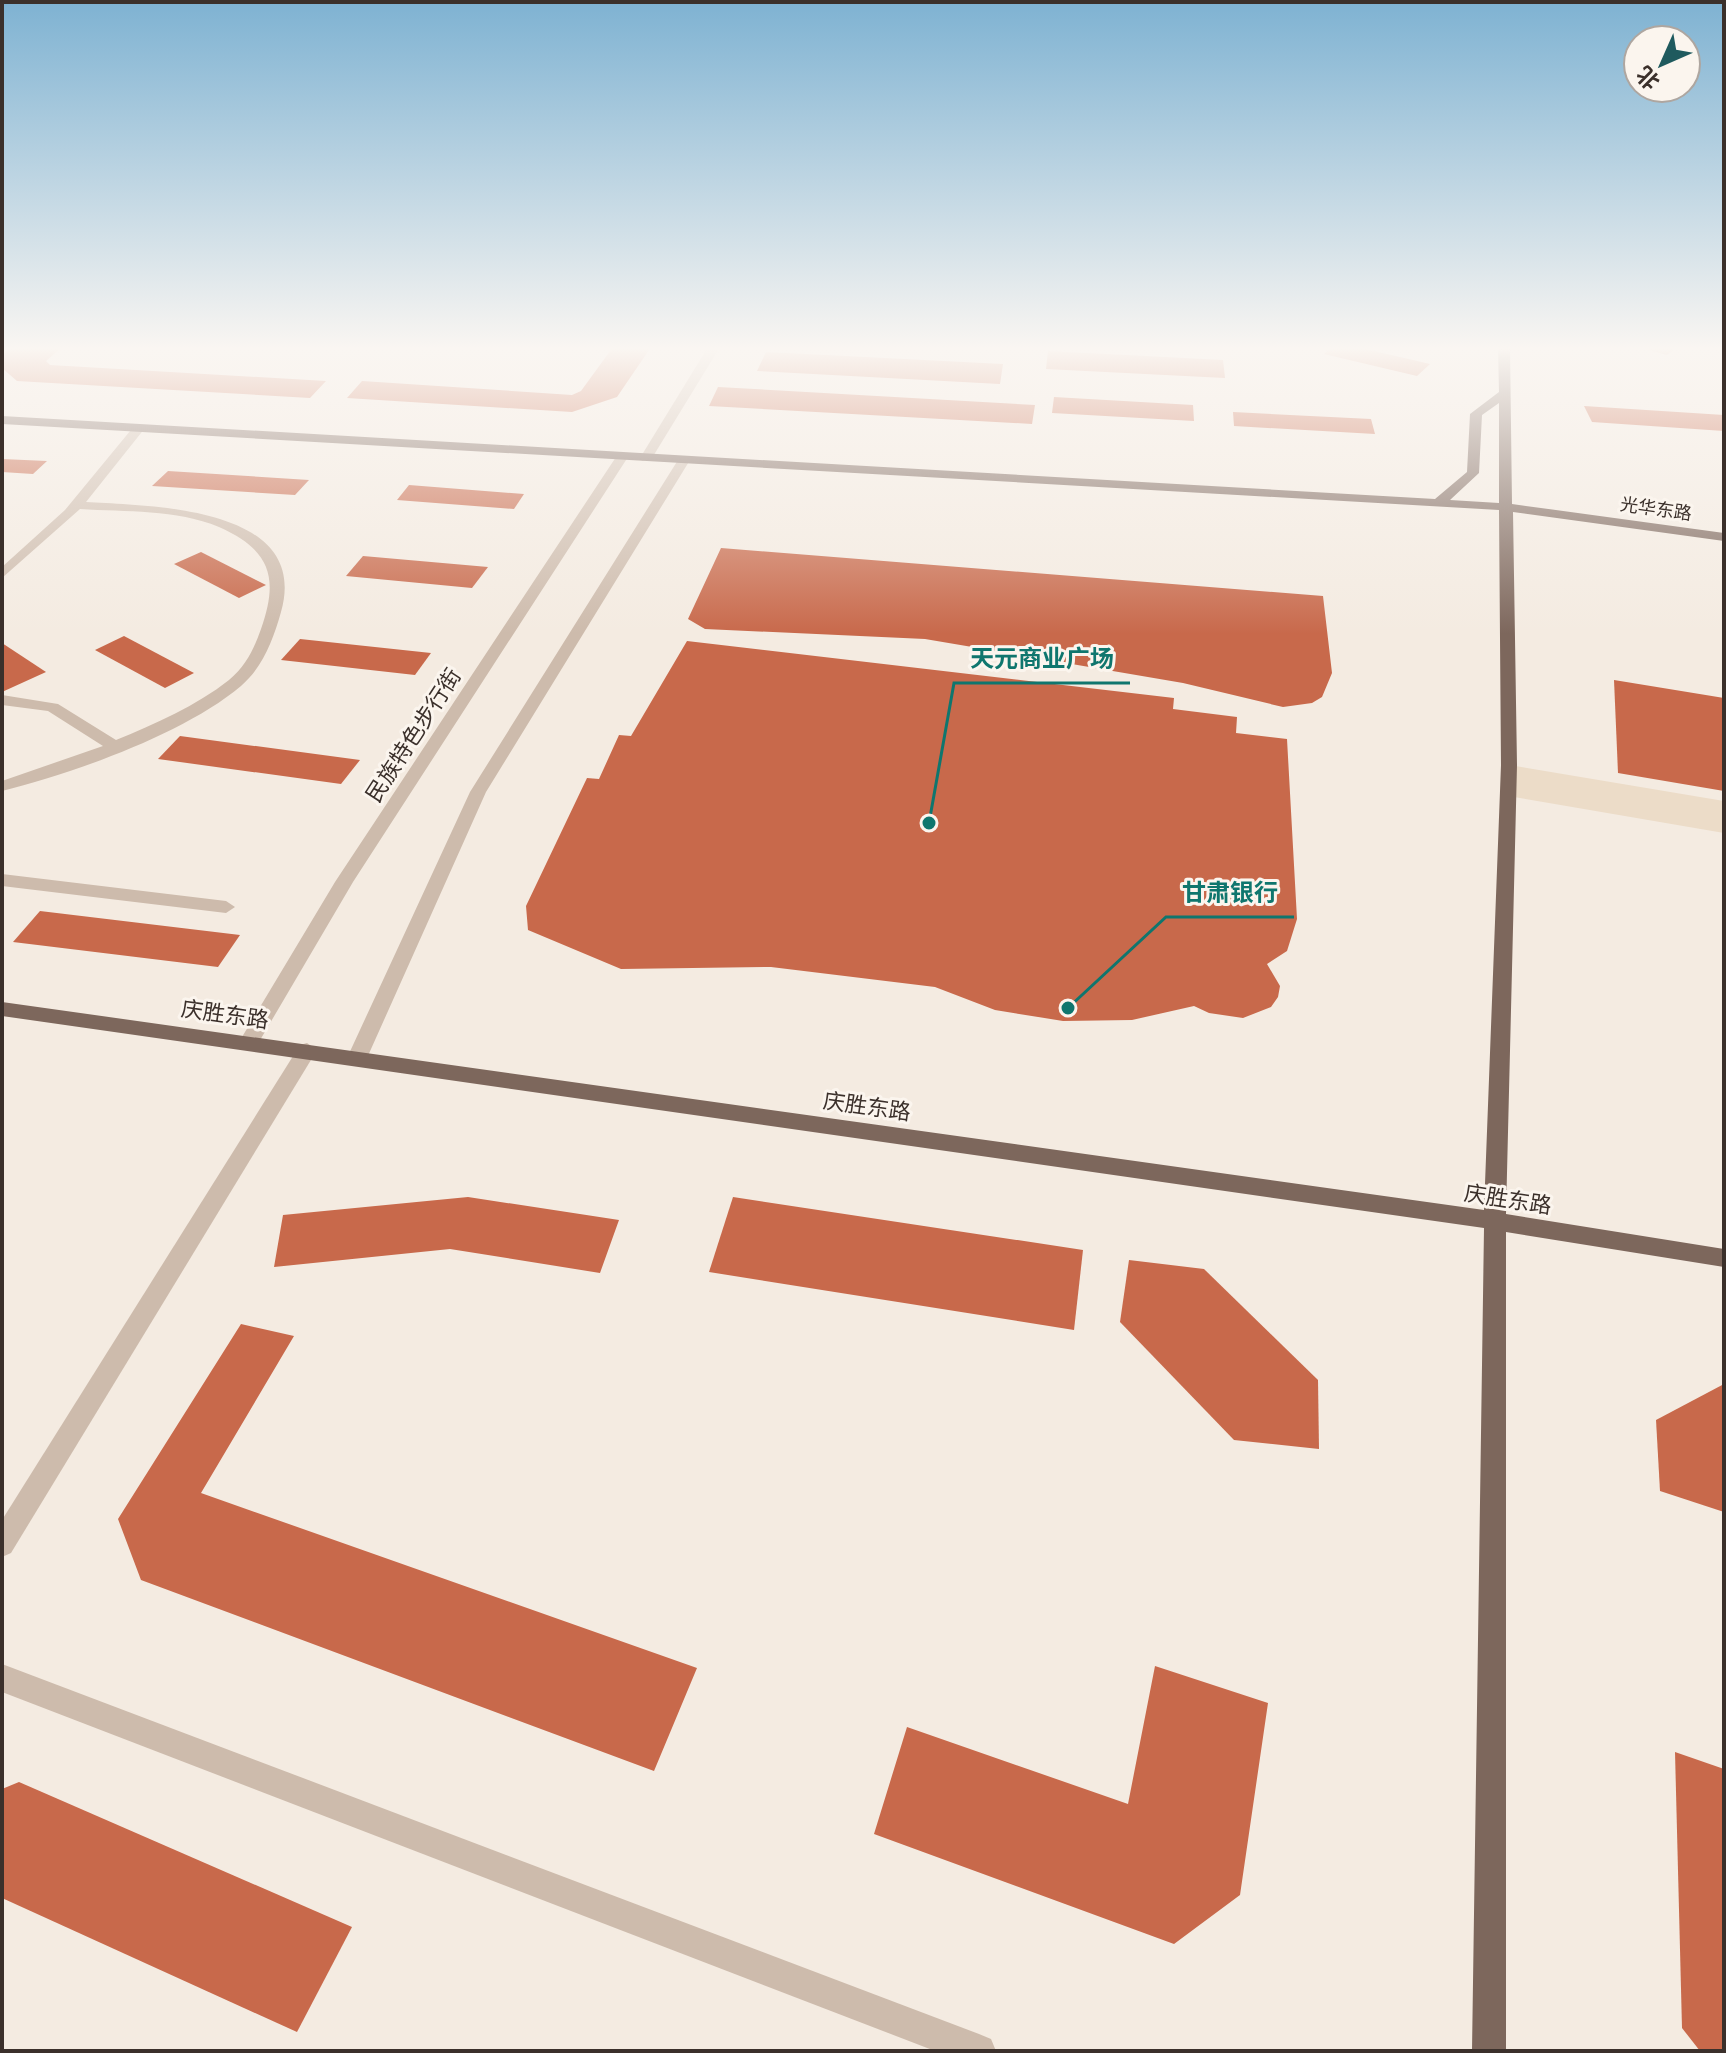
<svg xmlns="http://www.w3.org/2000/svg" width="1726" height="2053" font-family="'IBM Plex Sans','Noto Sans SC',sans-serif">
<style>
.plaza{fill:#ecdcc8}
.building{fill:#c8694b}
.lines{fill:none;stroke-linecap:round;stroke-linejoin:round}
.minor{fill:#cdbbac;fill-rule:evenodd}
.major{fill:#7d675c;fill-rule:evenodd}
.labels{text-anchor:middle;stroke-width:6;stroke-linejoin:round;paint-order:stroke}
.far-street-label{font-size:18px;fill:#3b302b;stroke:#fbf5ee}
.street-label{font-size:22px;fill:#3b302b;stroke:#fbf5ee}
.leader{fill:none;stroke:#0f766e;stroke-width:3}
.callout-dot{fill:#0f766e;stroke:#fbf5ee;stroke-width:3}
.callout-label{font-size:24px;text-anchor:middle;font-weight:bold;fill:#0f766e;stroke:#fbf5ee;stroke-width:6;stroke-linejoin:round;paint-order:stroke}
</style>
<rect width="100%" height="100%" fill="#f4ebe1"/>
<polygon class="plaza" points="1509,765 1724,801 1724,833 1508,796"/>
<g class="building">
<polygon points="11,347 62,347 46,361 50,365 326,381 310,398 17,381 2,368 2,355"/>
<polygon points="613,347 651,347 617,397 572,412 347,398 362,381 572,395 581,391"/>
<polygon points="1332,347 1357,347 1430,364 1417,376 1324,354"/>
<polygon points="1638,347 1677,347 1667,355"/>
<polygon points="1048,351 1223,360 1225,378 1046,369"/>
<polygon points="766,352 1003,364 1000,384 757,371"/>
<polygon points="718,387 1035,405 1032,424 709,406"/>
<polygon points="1054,397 1193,405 1194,421 1052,413"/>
<polygon points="1584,406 1724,415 1724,431 1592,422"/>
<polygon points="1233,412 1371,419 1375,434 1234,426"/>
<polygon points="2,459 47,461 33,474 2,472"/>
<polygon points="168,471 309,480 295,495 152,486"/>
<polygon points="409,485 524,494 514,509 397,500"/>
<polygon points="721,548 1323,596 1332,673 1322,697 1312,703 1283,707 1183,683 925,639 705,629 688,619"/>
<polygon points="201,552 266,585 239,598 174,564"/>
<polygon points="363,556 488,567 472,588 346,576"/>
<polygon points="124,636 194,673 165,688 95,650"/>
<polygon points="300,639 431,653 415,675 281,660"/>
<polygon points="687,641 1174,698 1173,709 1237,717 1236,733 1287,739 1297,919 1287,951 1267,964 1280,986 1278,997 1271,1007 1243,1018 1209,1013 1194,1006 1132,1020 1063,1021 995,1010 935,987 771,967 621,969 528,930 526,906 587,778 599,779 619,735 631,736"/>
<polygon points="2,643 46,672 2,692"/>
<polygon points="1614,680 1724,698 1724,791 1618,773"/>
<polygon points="180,736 360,760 341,784 158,759"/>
<polygon points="40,911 240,935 218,967 13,942"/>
<polygon points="468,1197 619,1220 600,1273 450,1249 274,1267 283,1215"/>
<polygon points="733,1197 1083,1250 1074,1330 709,1272"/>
<polygon points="1129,1260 1204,1269 1318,1380 1319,1449 1234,1440 1120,1322"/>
<polygon points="241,1324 294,1336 201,1493 697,1668 654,1771 141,1580 118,1519"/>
<polygon points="1724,1384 1724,1512 1660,1491 1656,1420"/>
<polygon points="1155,1666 1268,1703 1240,1895 1174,1944 874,1834 907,1727 1128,1804"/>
<polygon points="1675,1752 1724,1769 1724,2051 1700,2051 1682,2028"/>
<polygon points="19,1782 352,1927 297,2032 2,1898 2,1789"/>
</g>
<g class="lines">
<g class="minor">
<polygon points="708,347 720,347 652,458 642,461 640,458"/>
<path d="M 139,424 L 145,428 L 86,502 C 151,506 311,506 281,612 C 273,640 263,667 241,686 C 184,734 74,773 2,791 L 2,781 L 103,746 L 48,711 L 2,705 L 2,695 L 58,704 L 116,740 C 155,724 196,706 229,680 C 246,666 254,649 261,629 C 279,578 271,550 219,527 C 176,509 126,512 80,509 L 2,578 L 2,567 L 65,510 L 135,425 Z"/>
<polygon points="622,453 628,457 353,882 256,1047 242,1047 239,1042 335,882 616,457"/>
<polygon points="684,456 690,460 486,792 367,1058 357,1065 350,1063 347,1058 470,792 678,460"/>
<polygon points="2,874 226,901 235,907 226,913 2,886"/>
<polygon points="307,1043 317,1050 314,1055 11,1553 2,1557 2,1520 300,1045"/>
<polygon points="2,1664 979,2034 991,2039 996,2051 935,2051 2,1692"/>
</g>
<path class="major" d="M 1498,347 L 1510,347 L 1512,504 L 1724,533 L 1724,541 L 1513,512 L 1517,765 L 1506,1214 L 1724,1249 L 1724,1267 L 1506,1232 L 1506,2051 L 1472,2051 L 1484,1228 L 2,1016 L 2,1002 L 1484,1210 L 1501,765 L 1499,510 L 2,424 L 2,416 L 1435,499 L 1467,472 L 1470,414 L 1499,392 ZM 1499,403 L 1499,503 L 1450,500 L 1479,473 L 1482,415 Z"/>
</g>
<linearGradient id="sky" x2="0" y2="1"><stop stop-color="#7eb2d2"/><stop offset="0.55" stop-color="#faf6f2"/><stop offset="1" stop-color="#faf6f2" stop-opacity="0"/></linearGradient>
<rect width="1726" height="634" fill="url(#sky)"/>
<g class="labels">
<g class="far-street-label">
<text transform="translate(1656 509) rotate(8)" y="6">光华东路</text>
</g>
<g class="street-label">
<text transform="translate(413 735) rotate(-57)" y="8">民族特色步行街</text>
<text transform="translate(225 1014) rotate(8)" y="8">庆胜东路</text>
<text transform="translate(867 1106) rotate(8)" y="8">庆胜东路</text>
<text transform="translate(1508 1199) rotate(9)" y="8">庆胜东路</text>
</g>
</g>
<path class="leader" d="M929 823L954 683H1130M1068 1008L1166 917H1294"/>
<g class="callout-dot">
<circle cx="929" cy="823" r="8"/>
<circle cx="1068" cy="1008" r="8"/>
</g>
<g class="callout-label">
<text x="1042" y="667">天元商业广场</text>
<text x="1230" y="901">甘肃银行</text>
</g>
<rect width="1726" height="2053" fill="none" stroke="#3b302b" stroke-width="8"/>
<g transform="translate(1662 64) rotate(225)"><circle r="38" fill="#fbf5ee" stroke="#aea6a0" stroke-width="2"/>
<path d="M0-6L14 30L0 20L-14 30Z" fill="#1f5a5e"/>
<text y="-12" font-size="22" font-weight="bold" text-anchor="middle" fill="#3b302b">北</text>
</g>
</svg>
